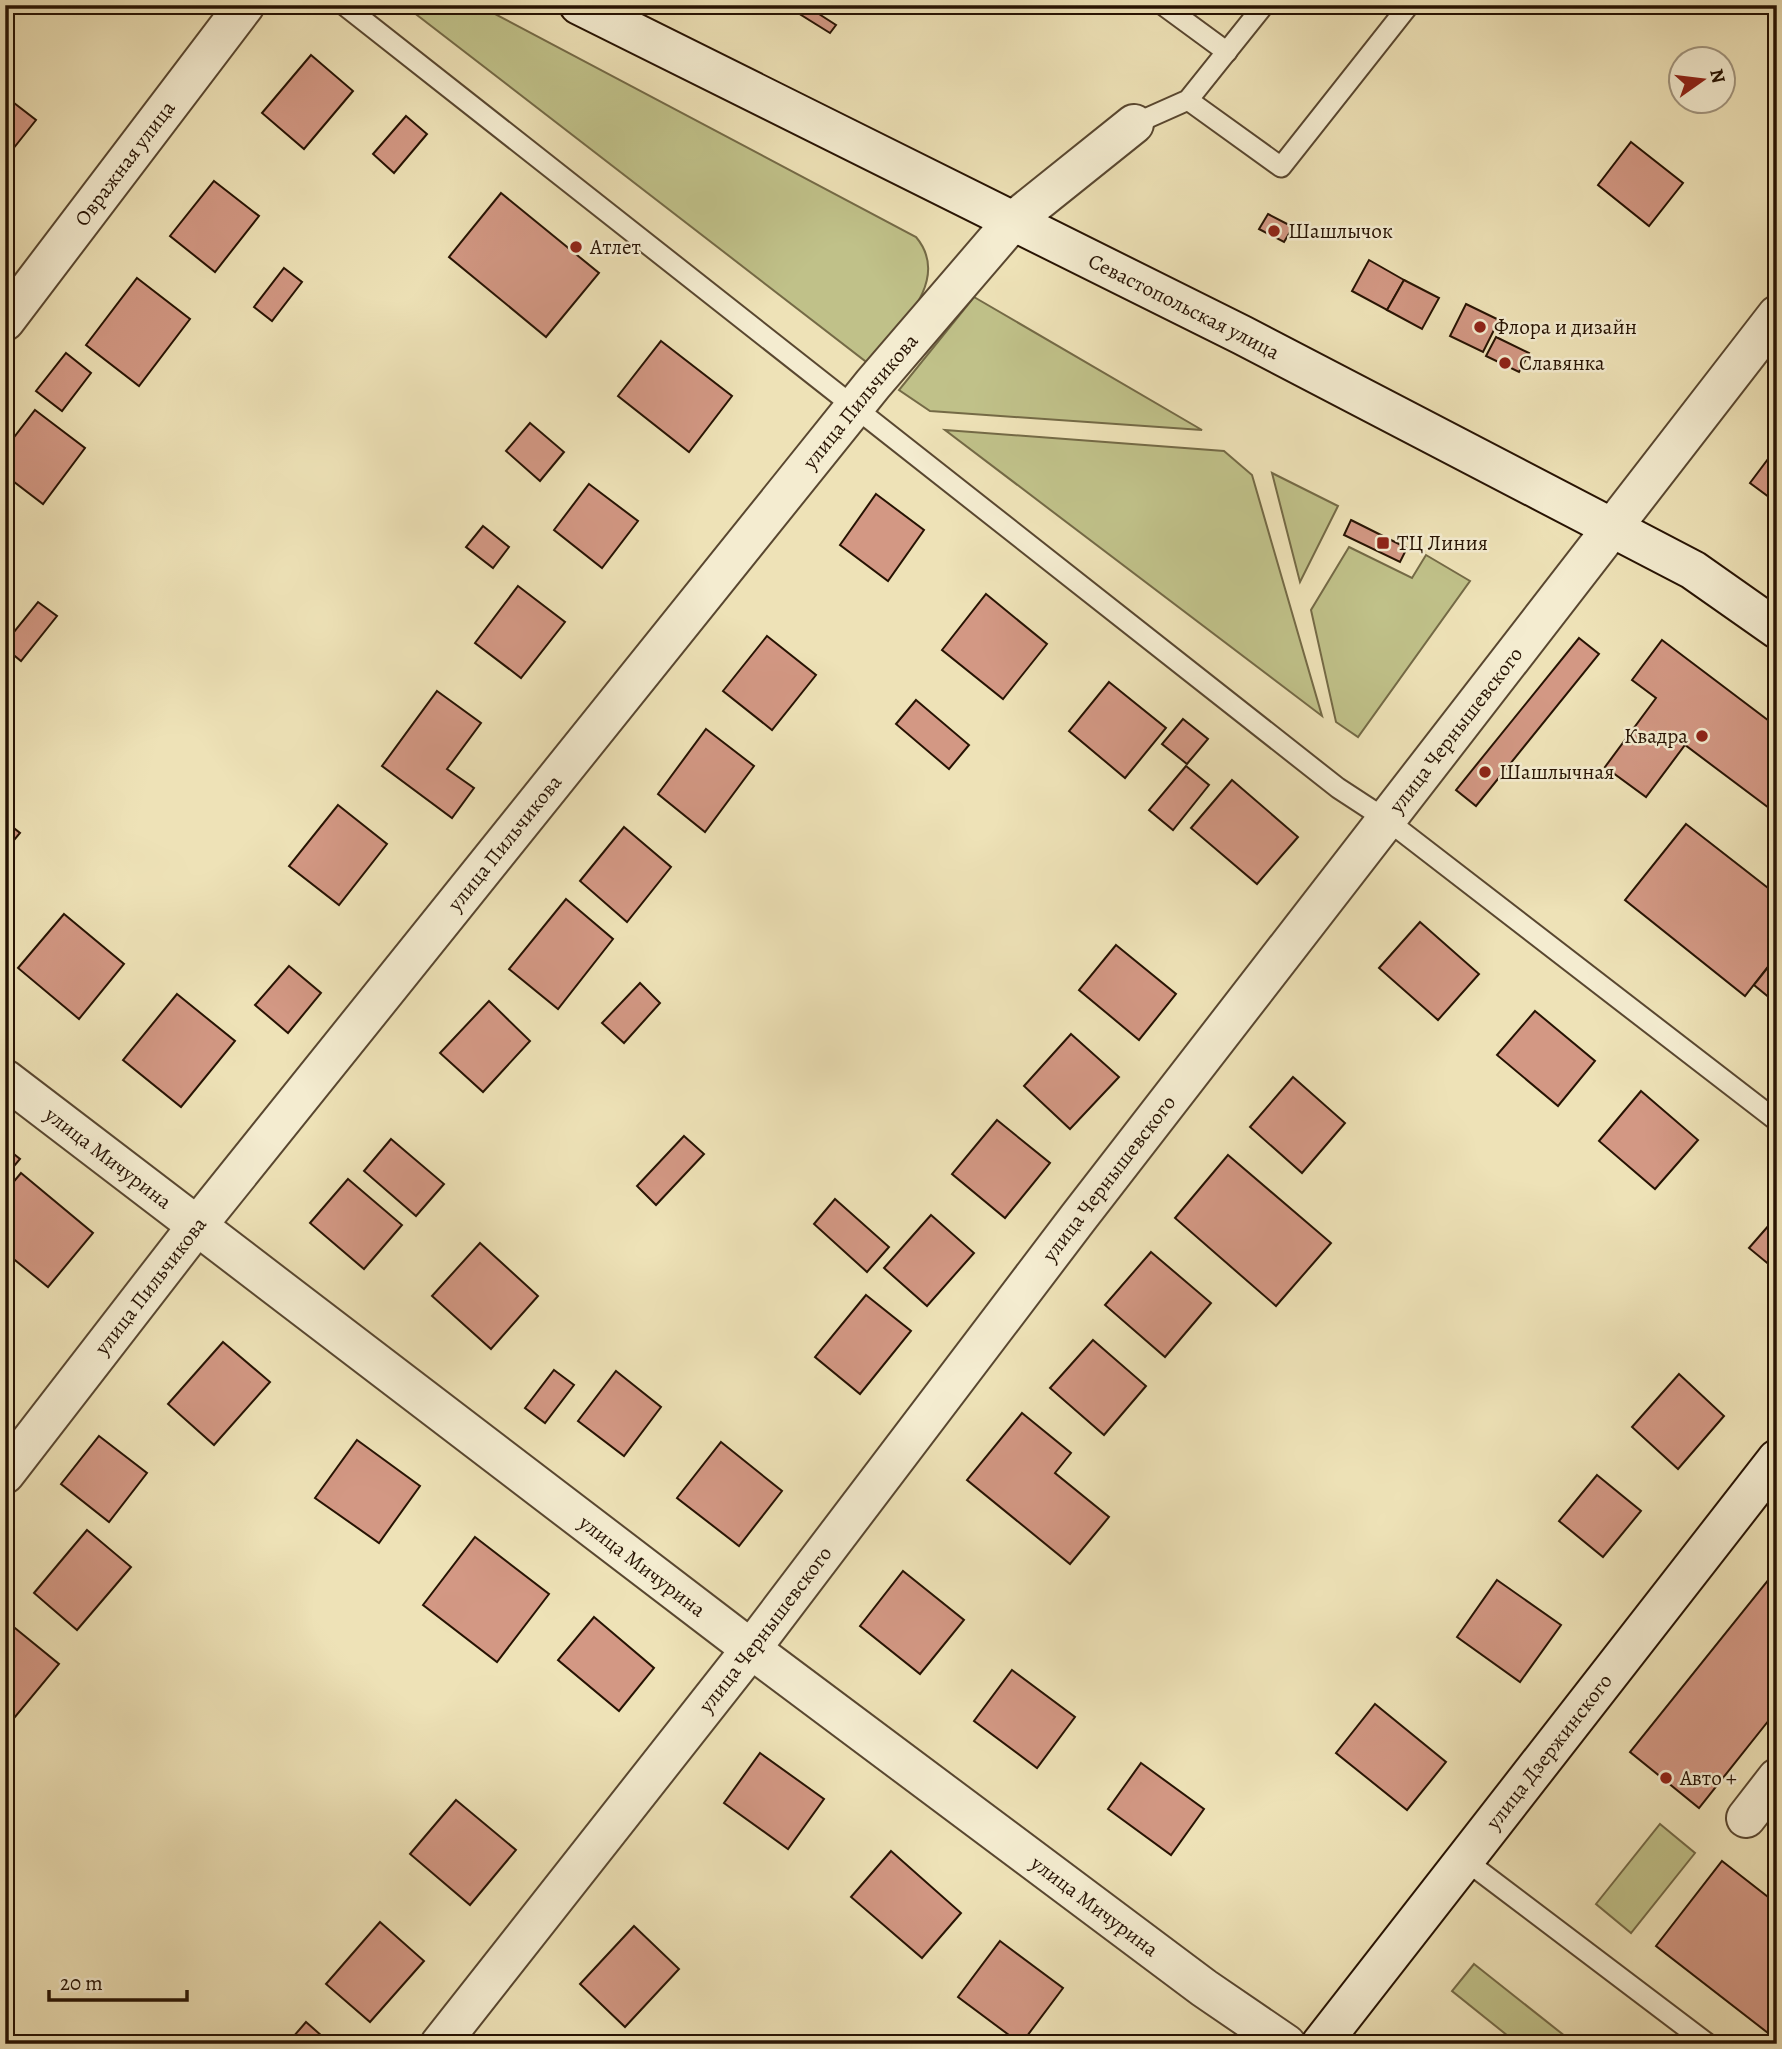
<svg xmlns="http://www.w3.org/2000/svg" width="1782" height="2049" font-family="Alegreya,serif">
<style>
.green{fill:#c0c189;stroke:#746a46;stroke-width:2}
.building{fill:#d39884;stroke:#271303;stroke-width:2}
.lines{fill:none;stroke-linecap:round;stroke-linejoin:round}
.lane-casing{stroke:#594730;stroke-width:23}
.street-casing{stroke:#594730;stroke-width:42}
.secondary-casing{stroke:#271303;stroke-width:42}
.lane{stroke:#f4ecd0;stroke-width:19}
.street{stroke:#f4ecd0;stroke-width:38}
.secondary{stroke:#f4ecd0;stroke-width:38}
.poi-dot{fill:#8f2418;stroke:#f4ecd0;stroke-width:2.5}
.labels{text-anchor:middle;stroke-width:5;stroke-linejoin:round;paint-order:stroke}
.street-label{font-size:21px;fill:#271303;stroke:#f4ecd0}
.poi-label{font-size:21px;fill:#271303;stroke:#f4ecd0;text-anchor:start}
</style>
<rect width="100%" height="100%" fill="#eee2b7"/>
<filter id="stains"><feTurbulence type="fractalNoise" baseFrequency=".00286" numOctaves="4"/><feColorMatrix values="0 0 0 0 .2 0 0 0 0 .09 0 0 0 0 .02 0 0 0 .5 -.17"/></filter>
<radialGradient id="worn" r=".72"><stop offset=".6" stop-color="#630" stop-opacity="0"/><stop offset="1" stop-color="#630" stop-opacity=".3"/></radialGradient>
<g class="green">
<path d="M 404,5 L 478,5 L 916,237 C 953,281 897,329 869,364 Z"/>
<polygon points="974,297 1202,430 930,411 899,390"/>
<polygon points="945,430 1224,451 1252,475 1322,716"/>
<polygon points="1272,473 1338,506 1300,582"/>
<polygon points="1349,547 1412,578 1426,555 1470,581 1358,737 1336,722 1311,610"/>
<polygon points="1660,1824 1695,1853 1631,1933 1596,1904"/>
<polygon points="1474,1964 1575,2044 1518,2044 1452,1991"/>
</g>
<g class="building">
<polygon points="805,5 836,25 830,33 798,13"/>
<polygon points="311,55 353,91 304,149 262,113"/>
<polygon points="5,96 36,120 5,159"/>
<polygon points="406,116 427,134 394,173 373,154"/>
<polygon points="1631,142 1683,183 1649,226 1598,185"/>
<polygon points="214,181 259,216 215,272 170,236"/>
<polygon points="501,193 599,273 546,337 449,257"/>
<polygon points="1268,214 1293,227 1284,242 1259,229"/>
<polygon points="1369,260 1404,280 1387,310 1352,291"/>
<polygon points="284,268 302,282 272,321 254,307"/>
<polygon points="137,278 190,319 139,386 86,345"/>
<polygon points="1404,280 1439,298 1422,329 1387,310"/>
<polygon points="1466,304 1499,320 1483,352 1450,336"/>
<polygon points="1496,337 1529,353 1519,372 1486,356"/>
<polygon points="661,341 732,396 689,452 618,396"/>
<polygon points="66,353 91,373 62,411 36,391"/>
<polygon points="35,410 85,448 43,504 5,475 5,449"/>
<polygon points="530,423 564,452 540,481 506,451"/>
<polygon points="1777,447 1777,503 1750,483"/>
<polygon points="589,484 638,521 602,568 554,530"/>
<polygon points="876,494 924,530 888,581 840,545"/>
<polygon points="1351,520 1407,548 1400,562 1344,535"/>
<polygon points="483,526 509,547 493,568 466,547"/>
<polygon points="518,586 565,622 521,678 475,643"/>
<polygon points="986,594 1047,644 1003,699 942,650"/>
<polygon points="38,602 57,616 21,661 5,648 5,643"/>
<polygon points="767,636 816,675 772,730 723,691"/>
<polygon points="1579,638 1599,654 1476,806 1456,790"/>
<polygon points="1662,640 1777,727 1777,814 1685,745 1646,797 1605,767 1656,698 1632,680"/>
<polygon points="1109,682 1166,728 1125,778 1069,731"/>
<polygon points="437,691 481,723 447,769 474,788 452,818 382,766"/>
<polygon points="916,700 969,745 949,769 896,724"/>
<polygon points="1183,719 1208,739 1187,764 1162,744"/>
<polygon points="706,729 754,766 705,832 658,794"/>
<polygon points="1186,766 1209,785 1173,830 1149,810"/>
<polygon points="1232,780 1298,837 1257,884 1191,828"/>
<polygon points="338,805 387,844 339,905 289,866"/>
<polygon points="5,821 20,833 5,851"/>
<polygon points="1686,824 1777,895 1777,955 1745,996 1625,900"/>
<polygon points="624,827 671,867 627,922 580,881"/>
<polygon points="566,899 613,939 558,1009 509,969"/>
<polygon points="64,914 124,964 79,1019 18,968"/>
<polygon points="1420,922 1479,974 1438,1020 1379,968"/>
<polygon points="1116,945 1176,994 1139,1040 1079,990"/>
<polygon points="1777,956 1777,1004 1754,985"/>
<polygon points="289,966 321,993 288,1033 255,1005"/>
<polygon points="640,983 660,1003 624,1043 602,1023"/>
<polygon points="177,994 235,1041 181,1107 123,1060"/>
<polygon points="489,1001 530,1041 483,1092 440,1053"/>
<polygon points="1535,1011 1595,1061 1558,1106 1497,1055"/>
<polygon points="1071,1034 1119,1077 1070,1129 1024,1086"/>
<polygon points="1293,1077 1345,1123 1302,1173 1250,1127"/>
<polygon points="1641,1091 1698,1140 1655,1189 1599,1141"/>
<polygon points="997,1120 1050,1163 1005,1218 952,1174"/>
<polygon points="684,1136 704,1154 656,1205 637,1186"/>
<polygon points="391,1139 444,1184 416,1216 364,1171"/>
<polygon points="5,1147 20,1159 5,1177"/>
<polygon points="1228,1155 1331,1243 1276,1306 1175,1218"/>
<polygon points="21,1173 93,1233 48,1287 5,1252 5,1192"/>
<polygon points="348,1179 402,1225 364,1269 310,1223"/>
<polygon points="835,1199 889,1247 867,1272 814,1224"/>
<polygon points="931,1215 974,1253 927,1306 884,1268"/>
<polygon points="1777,1216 1777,1271 1749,1248"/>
<polygon points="480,1243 538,1296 491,1349 432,1296"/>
<polygon points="1151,1252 1211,1303 1165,1357 1105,1305"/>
<polygon points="866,1295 911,1331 860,1394 815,1357"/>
<polygon points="1093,1340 1146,1386 1104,1435 1050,1388"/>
<polygon points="223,1342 270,1382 214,1445 168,1404"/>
<polygon points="554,1370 574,1385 545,1423 525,1408"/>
<polygon points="616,1371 661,1407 624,1456 578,1421"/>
<polygon points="1679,1374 1724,1416 1678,1469 1632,1427"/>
<polygon points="1022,1413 1071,1453 1055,1473 1109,1517 1070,1564 967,1480"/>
<polygon points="99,1436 147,1473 109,1522 61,1484"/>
<polygon points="357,1440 420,1486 379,1543 315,1498"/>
<polygon points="721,1442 782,1491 739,1546 677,1498"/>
<polygon points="1597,1475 1641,1511 1603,1557 1559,1521"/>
<polygon points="87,1530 131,1567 77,1630 34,1593"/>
<polygon points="475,1537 549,1594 497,1662 423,1605"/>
<polygon points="1777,1569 1777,1710 1699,1808 1630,1752"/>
<polygon points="903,1571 964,1620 920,1674 860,1626"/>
<polygon points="1497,1580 1561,1625 1520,1682 1457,1637"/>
<polygon points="594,1617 654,1668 619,1711 558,1660"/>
<polygon points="10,1624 59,1664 5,1729 5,1630"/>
<polygon points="1012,1670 1075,1717 1037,1768 974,1721"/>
<polygon points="1375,1704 1446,1762 1407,1810 1336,1753"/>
<polygon points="760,1753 824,1799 788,1849 724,1803"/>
<polygon points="1141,1763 1204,1809 1171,1855 1108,1809"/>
<polygon points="456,1800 516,1850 470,1905 410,1854"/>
<polygon points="891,1851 961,1913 922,1958 851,1897"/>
<polygon points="1722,1861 1777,1904 1777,2040 1656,1946"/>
<polygon points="380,1922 424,1961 370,2022 326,1984"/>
<polygon points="634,1926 679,1969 625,2027 580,1984"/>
<polygon points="1000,1941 1063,1988 1021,2044 958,1997"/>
<polygon points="306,2022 331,2044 287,2044"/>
</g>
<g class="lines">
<defs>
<g id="lane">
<polyline points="344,5 1338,788 1387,820 1777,1121"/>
<polyline points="1163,5 1227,52"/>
<polyline points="1188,100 1281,167 1409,5"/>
<polyline points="1134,124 1188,100 1264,5"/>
<polyline points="1465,1860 1708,2044"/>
</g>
<g id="street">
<path id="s1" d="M 5,321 L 245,5"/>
<path id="s2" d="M 5,1079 L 751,1649 L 1204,1988 L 1286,2044"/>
<path id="s3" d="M 5,1474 L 196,1227 L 873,384 L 1013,221 L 1134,124"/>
<polyline points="1746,1818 1777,1778"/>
<path id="s4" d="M 440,2044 L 751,1649 L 1078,1218 L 1777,315"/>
</g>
<g id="secondary">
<path id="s5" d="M 579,5 L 1242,335 L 1693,570 L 1777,629"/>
<path id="s6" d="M 1321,2044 L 1777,1459"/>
</g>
</defs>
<use href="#lane" class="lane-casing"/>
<use href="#street" class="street-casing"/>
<use href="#secondary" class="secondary-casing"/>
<use href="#lane" class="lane"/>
<use href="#street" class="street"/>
<use href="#secondary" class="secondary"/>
</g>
<g class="poi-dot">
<circle cx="1274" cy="231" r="7"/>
<circle cx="576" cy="247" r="7"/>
<circle cx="1480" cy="327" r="7"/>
<circle cx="1505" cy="363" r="7"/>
<rect x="1376" y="536" width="14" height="14" rx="3.5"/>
<circle cx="1702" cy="736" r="7"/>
<circle cx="1485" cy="772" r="7"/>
<circle cx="1666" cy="1778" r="7"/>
</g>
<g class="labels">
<g class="street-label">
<text dy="7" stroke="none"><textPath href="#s1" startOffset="198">Овражная улица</textPath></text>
<text dy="7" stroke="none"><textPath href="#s5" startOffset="676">Севастопольская улица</textPath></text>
<text dy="7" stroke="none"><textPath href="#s3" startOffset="1372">улица Пильчикова</textPath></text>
<text dy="7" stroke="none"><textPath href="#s4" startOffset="1661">улица Чернышевского</textPath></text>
<text dy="7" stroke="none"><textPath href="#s3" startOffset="805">улица Пильчикова</textPath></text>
<text dy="7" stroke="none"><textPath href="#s2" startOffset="130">улица Мичурина</textPath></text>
<text dy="7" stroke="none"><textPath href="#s4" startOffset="1094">улица Чернышевского</textPath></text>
<text dy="7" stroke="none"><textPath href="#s3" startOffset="238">улица Пильчикова</textPath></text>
<text dy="7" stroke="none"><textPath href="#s2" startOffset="802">улица Мичурина</textPath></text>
<text dy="7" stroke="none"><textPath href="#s4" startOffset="527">улица Чернышевского</textPath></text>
<text dy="7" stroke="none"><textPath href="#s6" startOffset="371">улица Дзержинского</textPath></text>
<text dy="7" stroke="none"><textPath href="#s2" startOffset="1368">улица Мичурина</textPath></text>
</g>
<g class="poi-label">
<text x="1288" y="238">Шашлычок</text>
<text x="590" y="254">Атлет</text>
<text x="1494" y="334">Флора и дизайн</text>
<text x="1519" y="370">Славянка</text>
<text x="1397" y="550">ТЦ Линия</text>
<text x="1688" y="743" text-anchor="end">Квадра</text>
<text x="1499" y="779">Шашлычная</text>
<text x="1680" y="1785">Авто +</text>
</g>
</g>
<rect width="1782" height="2049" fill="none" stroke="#eee2b7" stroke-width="28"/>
<rect x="7" y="7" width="1768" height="2035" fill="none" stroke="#271303" stroke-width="3.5"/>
<rect x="14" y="14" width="1754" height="2021" fill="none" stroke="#271303" stroke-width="2"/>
<g transform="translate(1702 80) rotate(76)"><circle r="33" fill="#f4ecd0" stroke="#a2957e" stroke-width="2"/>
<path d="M0-5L12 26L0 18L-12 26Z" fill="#8f2418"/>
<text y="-10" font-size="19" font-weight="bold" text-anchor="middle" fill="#271303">N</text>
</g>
<path d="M49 1990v10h138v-10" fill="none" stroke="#271303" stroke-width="3.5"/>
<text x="60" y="1990" font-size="21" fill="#271303" stroke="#f4ecd0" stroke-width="5" paint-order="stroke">20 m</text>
<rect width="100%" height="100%" filter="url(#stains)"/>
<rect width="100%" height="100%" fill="url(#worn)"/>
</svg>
